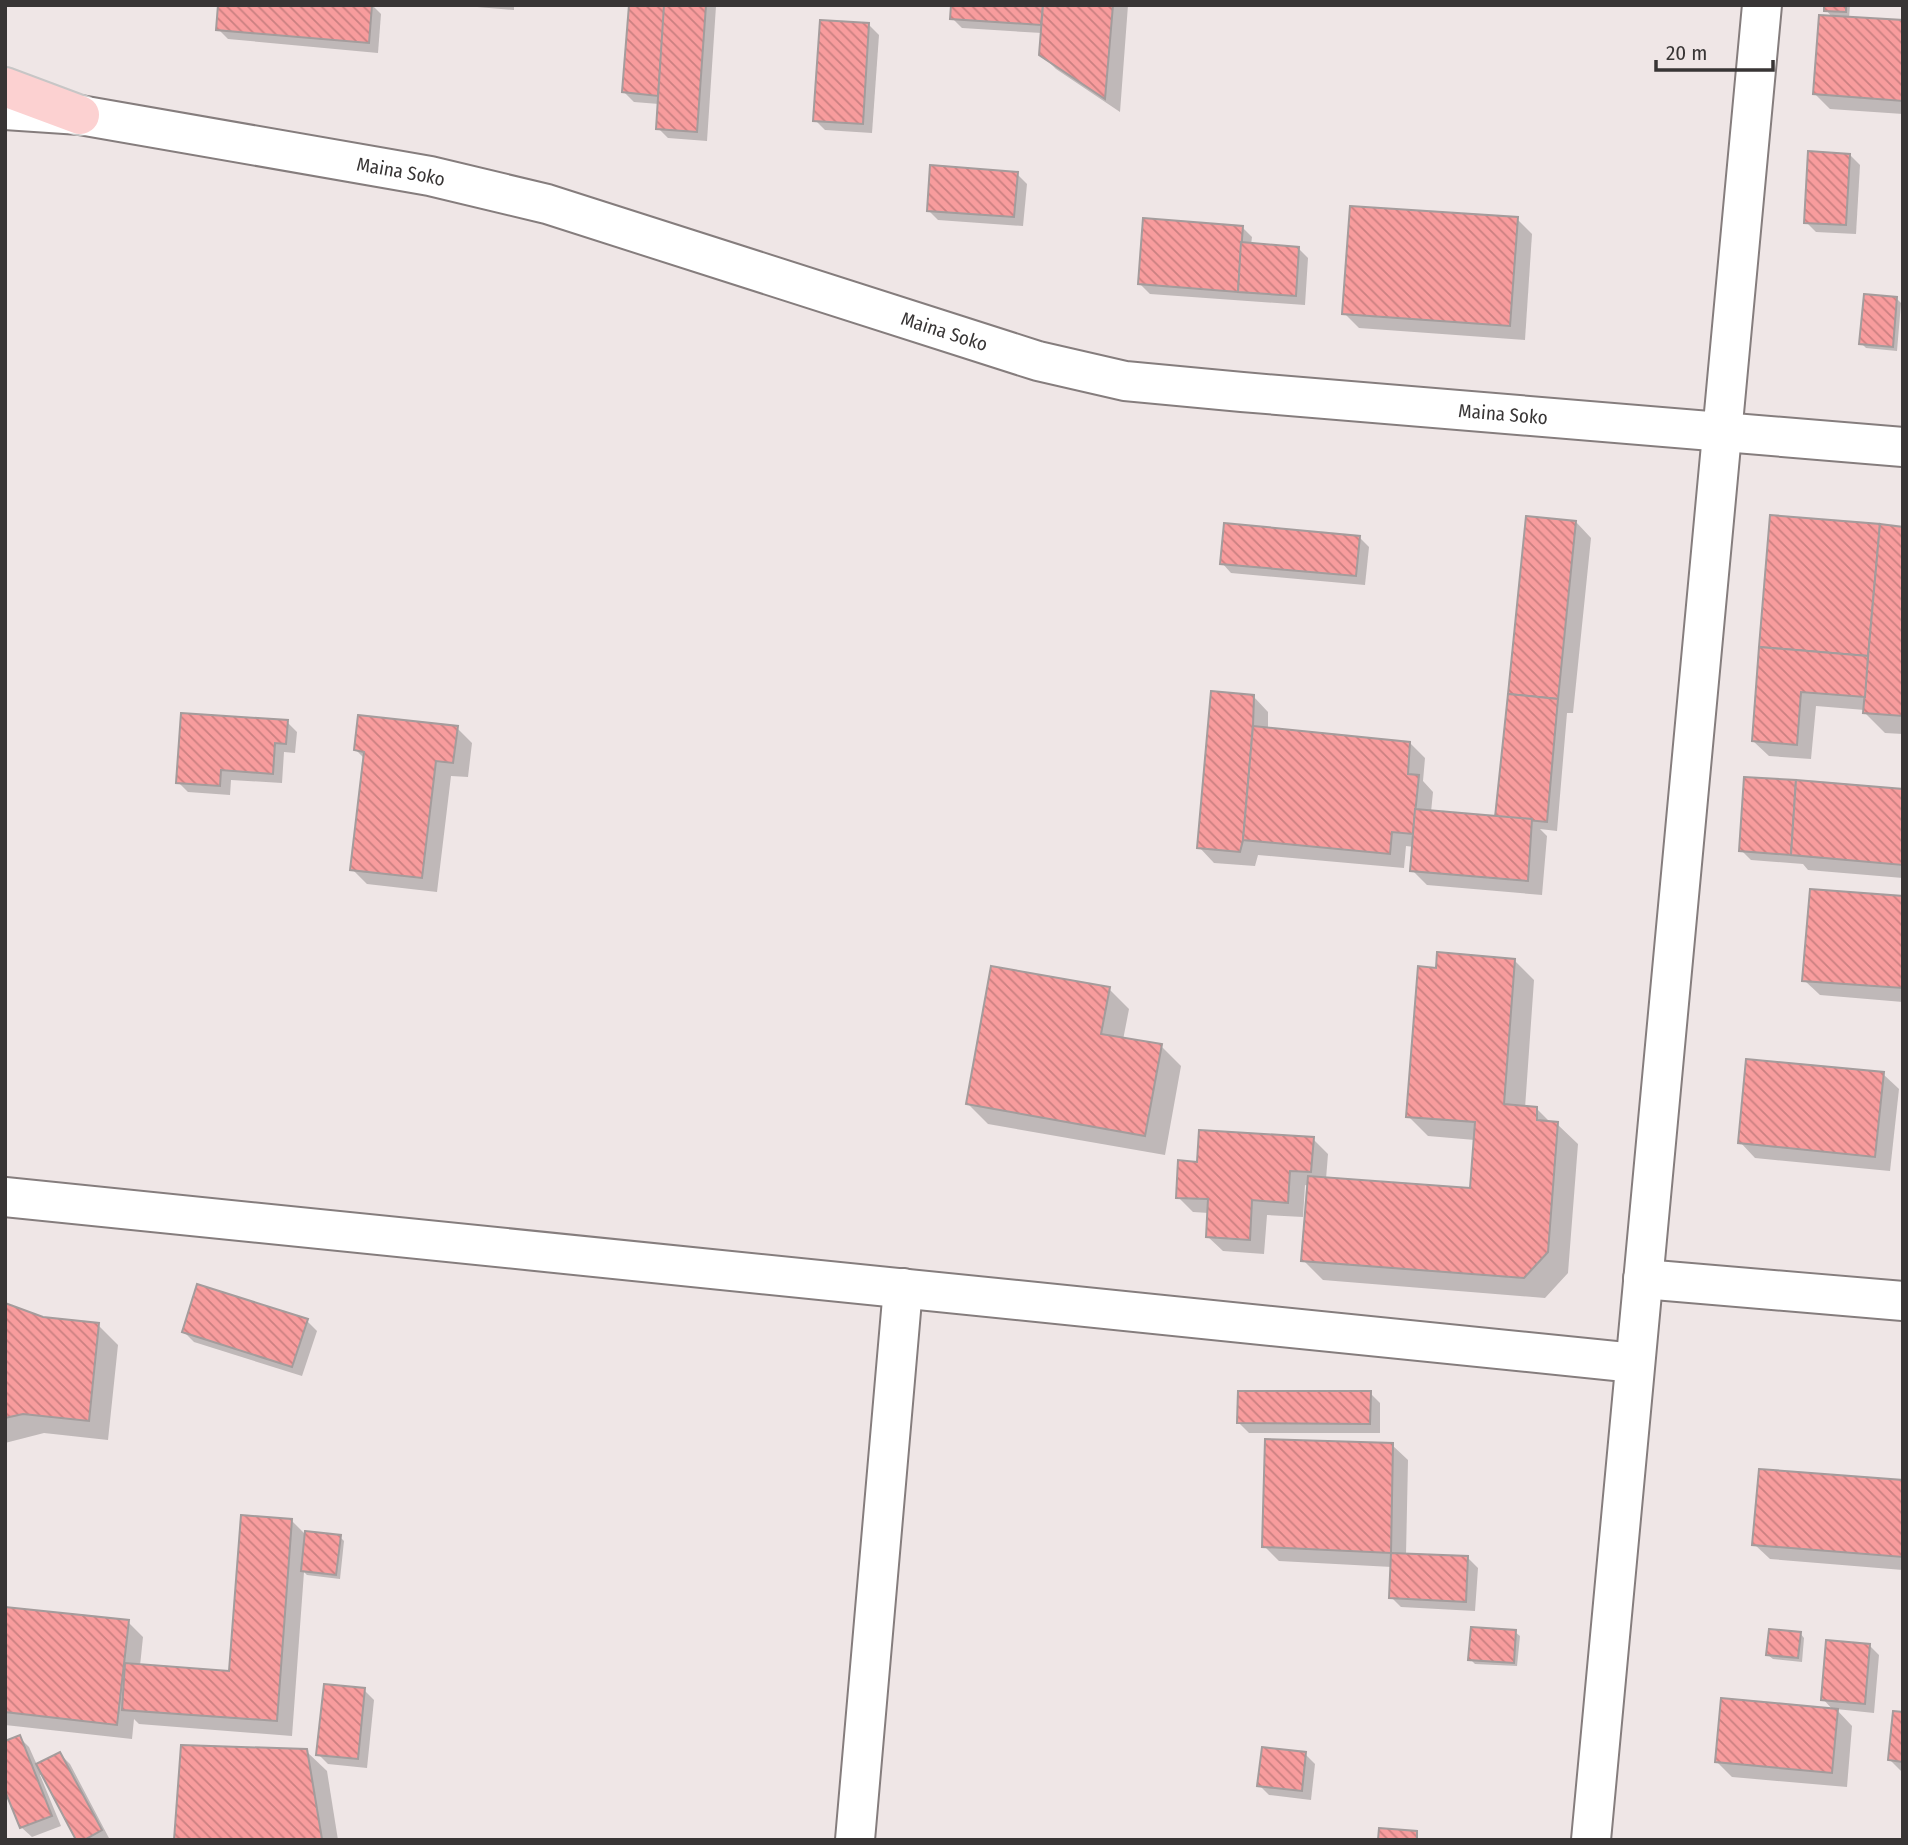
<svg xmlns="http://www.w3.org/2000/svg" width="1908" height="1845" font-family="'Fira Sans Condensed',sans-serif">
<style>
.shadow{fill:#0003}
.building{fill:url(#building-back-hatch);stroke:#a49c9c;stroke-width:2}
.lines{fill:none;stroke-linecap:round;stroke-linejoin:round}
.minor-casing{stroke:#857d7d;stroke-width:42}
.major-casing{stroke:#c7c6c6;stroke-width:42}
.minor{stroke:#fff;stroke-width:38}
.major{stroke:#fcd1d1;stroke-width:38}
.labels{text-anchor:middle;stroke-width:5;stroke-linejoin:round;paint-order:stroke}
.street-label{font-size:19px;fill:#383535;stroke:#efe6e6}
</style>
<defs>
<pattern id="building-back-hatch" width="6" height="6" patternUnits="userSpaceOnUse" patternTransform="scale(1.75)"><rect width="6" height="6" fill="#f89c9d"/><path d="M-1 5l2 2M0 0l6 6M5-1l2 2" fill="none" stroke="#ca8081"/></pattern>
</defs>
<rect width="100%" height="100%" fill="#efe6e6"/>
<g class="shadow">
<polygon points="220,5 372,5 381,14 378,53 228,39 218,29"/>
<polygon points="475,5 514,5 514,10 477,7"/>
<polygon points="631,5 716,6 707,141 668,138 658,128 659,104 634,102 624,92"/>
<polygon points="953,5 1128,5 1120,112 1056,69 1041,54 1042,33 962,28 952,18"/>
<polygon points="1826,5 1850,5 1849,18 1903,22 1903,114 1830,109 1815,94 1832,17 1826,10"/>
<polygon points="869,25 879,35 872,133 825,130 815,120"/>
<polygon points="1850,155 1860,165 1856,234 1816,232 1806,222"/>
<polygon points="1017,174 1027,184 1023,226 938,220 928,210"/>
<polygon points="1517,219 1532,234 1525,340 1359,328 1344,313"/>
<polygon points="1242,227 1252,237 1251,245 1298,248 1308,258 1305,305 1150,294 1140,284"/>
<polygon points="1897,299 1901,303 1897,351 1866,348 1861,343"/>
<polygon points="1771,517 1903,528 1903,734 1885,733 1865,713 1865,710 1816,706 1811,759 1769,756 1753,741"/>
<polygon points="1576,522 1591,538 1573,713 1567,713 1557,831 1540,829 1547,836 1542,895 1427,885 1412,870 1414,847 1406,846 1404,868 1258,855 1255,866 1214,863 1199,847 1253,696 1268,712 1268,730 1410,743 1425,758 1423,781 1433,792 1431,812 1497,818"/>
<polygon points="1359,537 1369,547 1365,585 1231,573 1222,563"/>
<polygon points="287,722 297,732 295,753 284,752 282,783 231,780 230,795 188,792 178,782"/>
<polygon points="457,728 472,743 468,777 451,776 437,892 367,884 352,869 365,759 355,749"/>
<polygon points="1903,791 1903,878 1808,870 1803,864 1751,860 1741,850"/>
<polygon points="1903,898 1903,1002 1820,995 1804,980"/>
<polygon points="1514,960 1534,980 1525,1108 1536,1108 1551,1123 1557,1124 1578,1144 1568,1273 1545,1298 1323,1280 1303,1260 1309,1186 1305,1185 1303,1217 1267,1215 1264,1254 1223,1251 1207,1236 1209,1213 1193,1212 1178,1197 1198,1163 1313,1139 1328,1154 1326,1179 1472,1190 1475,1140 1428,1136 1408,1116 1438,970"/>
<polygon points="1109,989 1129,1009 1123,1040 1161,1046 1181,1066 1165,1155 988,1124 968,1104"/>
<polygon points="1883,1074 1899,1089 1890,1171 1755,1158 1740,1142"/>
<polygon points="5,1305 42,1319 98,1325 118,1345 108,1440 44,1433 5,1443"/>
<polygon points="307,1321 317,1331 302,1376 194,1342 184,1332"/>
<polygon points="1370,1393 1380,1403 1380,1433 1249,1433 1239,1423"/>
<polygon points="1392,1445 1408,1460 1406,1555 1468,1558 1478,1568 1475,1611 1401,1607 1391,1597 1392,1567 1279,1561 1264,1546"/>
<polygon points="1903,1482 1903,1570 1770,1559 1754,1544"/>
<polygon points="291,1520 306,1535 340,1537 344,1541 340,1579 307,1575 304,1572 292,1736 139,1724 134,1719 132,1739 5,1725 5,1608 128,1622 143,1637 140,1666 230,1673"/>
<polygon points="1515,1632 1520,1636 1517,1666 1475,1664 1470,1659"/>
<polygon points="1800,1633 1804,1638 1802,1662 1773,1659 1768,1655"/>
<polygon points="1869,1645 1879,1655 1874,1713 1836,1709 1852,1726 1847,1787 1732,1777 1717,1762 1834,1711 1823,1699"/>
<polygon points="364,1690 374,1700 367,1768 328,1764 318,1754"/>
<polygon points="1903,1714 1903,1773 1890,1760"/>
<polygon points="19,1737 29,1747 37,1765 60,1754 70,1764 110,1840 78,1840 43,1774 40,1775 61,1826 32,1837 22,1828 5,1787"/>
<polygon points="306,1751 327,1771 338,1840 176,1840"/>
<polygon points="1305,1754 1315,1764 1311,1800 1269,1795 1259,1785"/>
</g>
<g class="building">
<polygon points="218,5 372,5 369,43 216,30"/>
<polygon points="629,5 665,5 658,96 622,92"/>
<polygon points="664,5 706,5 697,132 656,129"/>
<polygon points="951,5 1043,5 1041,25 950,19"/>
<polygon points="1043,5 1113,5 1105,99 1039,55"/>
<polygon points="1824,5 1846,5 1846,12 1824,11"/>
<polygon points="1819,15 1903,20 1903,101 1813,94"/>
<polygon points="820,20 869,23 863,124 813,121"/>
<polygon points="1808,151 1850,154 1846,225 1804,223"/>
<polygon points="930,165 1018,172 1014,217 927,211"/>
<polygon points="1350,206 1518,217 1510,326 1342,314"/>
<polygon points="1143,218 1243,226 1238,292 1138,284"/>
<polygon points="1241,242 1299,247 1296,296 1238,292"/>
<polygon points="1864,294 1897,297 1893,347 1859,344"/>
<polygon points="1770,515 1880,524 1868,656 1759,647"/>
<polygon points="1526,516 1576,521 1558,699 1508,694"/>
<polygon points="1224,523 1360,536 1356,576 1220,564"/>
<polygon points="1880,524 1903,527 1903,716 1863,713"/>
<polygon points="1759,647 1868,656 1865,697 1801,692 1797,745 1752,741"/>
<polygon points="1211,691 1254,695 1253,726 1243,840 1240,852 1197,848"/>
<polygon points="1508,694 1558,699 1547,822 1495,817"/>
<polygon points="181,713 288,720 286,744 275,743 273,774 221,770 220,786 176,783"/>
<polygon points="358,715 458,726 453,763 436,761 422,878 350,870 364,752 354,750"/>
<polygon points="1253,726 1410,742 1408,774 1419,775 1413,834 1392,832 1390,854 1243,840"/>
<polygon points="1744,777 1796,780 1791,855 1739,851"/>
<polygon points="1796,780 1903,789 1903,865 1791,855"/>
<polygon points="1415,809 1532,819 1528,881 1410,871"/>
<polygon points="1810,889 1903,896 1903,988 1802,981"/>
<polygon points="1437,952 1515,959 1504,1104 1537,1107 1537,1120 1558,1122 1548,1252 1524,1278 1301,1261 1308,1176 1470,1188 1475,1122 1406,1117 1418,966 1436,968"/>
<polygon points="991,966 1110,987 1101,1034 1162,1044 1145,1136 966,1104"/>
<polygon points="1746,1059 1884,1072 1875,1157 1738,1143"/>
<polygon points="1199,1130 1314,1137 1311,1172 1290,1171 1288,1203 1252,1200 1250,1240 1206,1237 1208,1199 1176,1198 1178,1160 1197,1162"/>
<polygon points="197,1284 308,1319 292,1367 182,1332"/>
<polygon points="5,1303 43,1317 99,1323 89,1421 23,1414 5,1418"/>
<polygon points="1238,1391 1371,1391 1370,1424 1237,1423"/>
<polygon points="1265,1439 1393,1443 1391,1553 1262,1547"/>
<polygon points="1759,1469 1903,1480 1903,1557 1752,1545"/>
<polygon points="241,1515 292,1519 277,1721 122,1710 125,1663 229,1671"/>
<polygon points="305,1531 341,1535 336,1575 301,1571"/>
<polygon points="1391,1553 1468,1556 1466,1602 1389,1598"/>
<polygon points="5,1607 129,1620 117,1725 5,1712"/>
<polygon points="1471,1627 1516,1630 1514,1663 1468,1660"/>
<polygon points="1769,1629 1801,1632 1798,1658 1766,1655"/>
<polygon points="1826,1640 1870,1644 1865,1704 1821,1700"/>
<polygon points="324,1684 365,1688 358,1759 316,1755"/>
<polygon points="1721,1698 1838,1709 1832,1773 1715,1762"/>
<polygon points="1893,1711 1903,1712 1903,1762 1888,1760"/>
<polygon points="20,1735 52,1816 20,1828 5,1791 5,1741"/>
<polygon points="181,1745 307,1749 322,1839 174,1840"/>
<polygon points="1262,1747 1306,1752 1302,1791 1257,1786"/>
<polygon points="60,1752 102,1830 84,1840 76,1840 36,1764"/>
<polygon points="1379,1828 1417,1831 1417,1840 1378,1840"/>
</g>
<g class="lines">
<defs>
<g id="minor">
<path id="s1" d="M 5,110 L 80,115 L 430,176 L 547,204 L 1038,361 L 1125,381 L 1242,392 L 1903,447"/>
<polyline points="5,1197 1635,1363"/>
<polyline points="1643,1279 1903,1301"/>
<polyline points="855,1840 903,1288"/>
<polyline points="1591,1840 1762,5"/>
</g>
<polyline id="major" points="5,87 80,115"/>
</defs>
<use href="#minor" class="minor-casing"/>
<use href="#major" class="major-casing"/>
<use href="#minor" class="minor"/>
<use href="#major" class="major"/>
</g>
<g class="labels">
<g class="street-label">
<text dy="7" stroke="none"><textPath href="#s1" startOffset="401">Maina Soko</textPath></text>
<text dy="7" stroke="none"><textPath href="#s1" startOffset="968">Maina Soko</textPath></text>
<text dy="7" stroke="none"><textPath href="#s1" startOffset="1535">Maina Soko</textPath></text>
</g>
</g>
<rect width="1908" height="1845" fill="none" stroke="#383535" stroke-width="14"/>
<path d="M1656 60v10h117v-10" fill="none" stroke="#383535" stroke-width="3.5"/>
<text x="1666" y="60" font-size="21" fill="#383535" stroke="#efe6e6" stroke-width="5" paint-order="stroke">20 m</text>
</svg>
